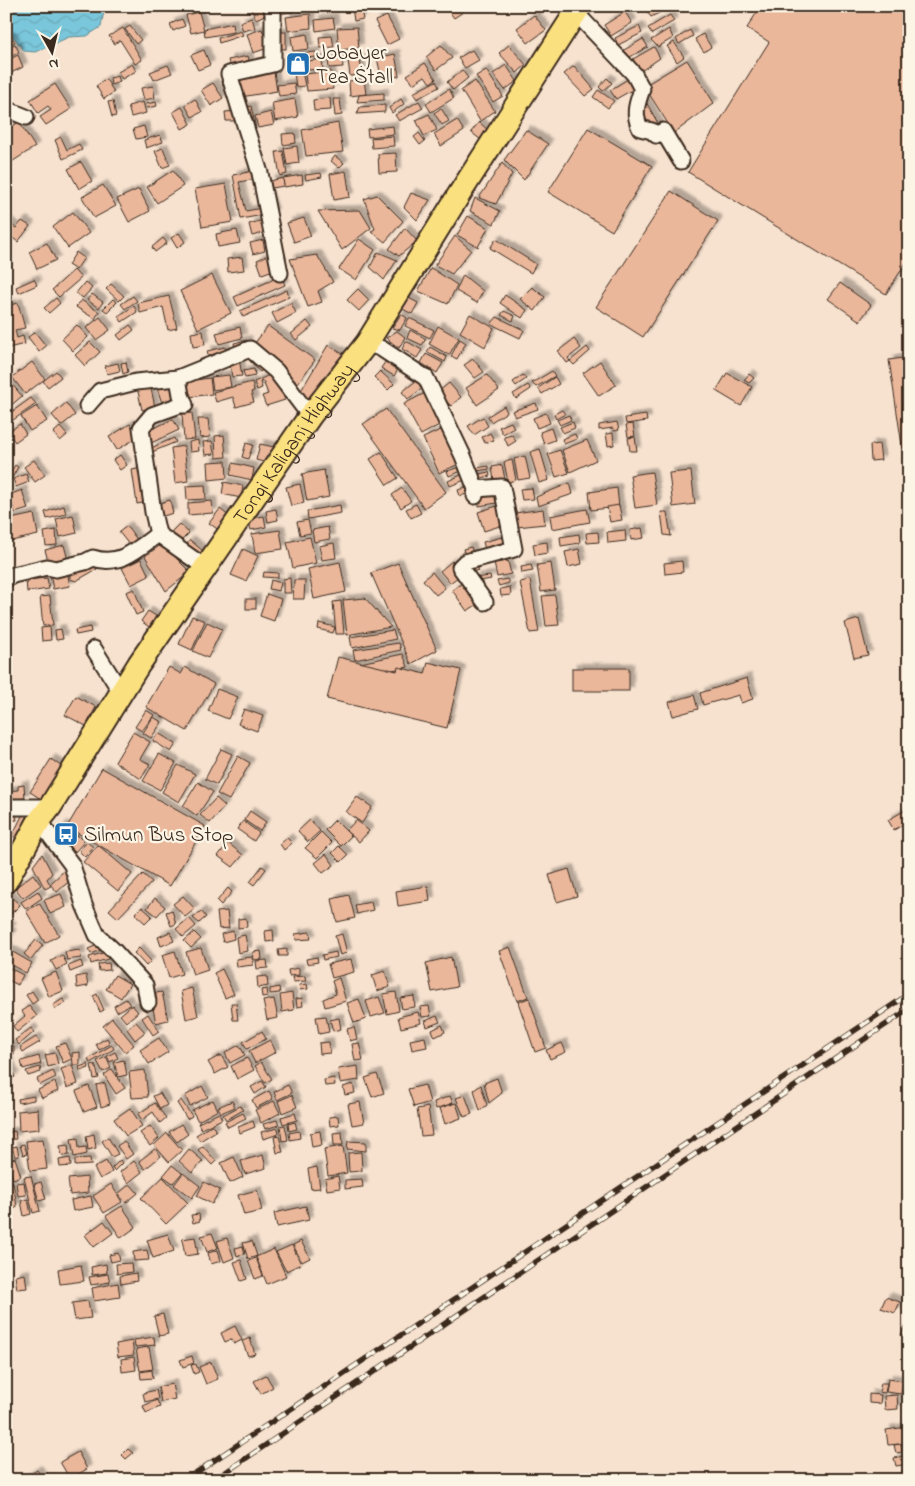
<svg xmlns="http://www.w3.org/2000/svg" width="915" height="1486" font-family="'Indie Flower',sans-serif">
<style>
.water{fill:url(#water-waves);stroke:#61888f}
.building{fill:#eab79b;stroke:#3b2a1e;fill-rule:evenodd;filter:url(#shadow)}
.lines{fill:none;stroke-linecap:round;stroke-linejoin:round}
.minor-casing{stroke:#3b2a1e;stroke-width:19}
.primary-casing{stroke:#3b2a1e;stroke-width:26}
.minor{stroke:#fcf5e5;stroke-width:15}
.primary{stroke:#fbe080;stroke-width:22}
.rail-casing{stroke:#3b2a1e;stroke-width:5.5}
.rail{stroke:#fcf5e5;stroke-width:4;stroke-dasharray:11;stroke-linecap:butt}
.labels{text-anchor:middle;stroke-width:4.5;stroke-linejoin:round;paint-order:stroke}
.poi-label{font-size:21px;fill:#3b2a1e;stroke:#fcf5e5;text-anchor:start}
.street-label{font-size:21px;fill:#3b2a1e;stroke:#fcf5e5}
</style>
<defs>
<pattern id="water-waves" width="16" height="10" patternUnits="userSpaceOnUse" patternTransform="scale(1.25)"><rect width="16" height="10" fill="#7ac6da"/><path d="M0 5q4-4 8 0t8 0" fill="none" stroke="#6aaabb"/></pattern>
<filter id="shadow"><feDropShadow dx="4.5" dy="-4.5" stdDeviation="1" flood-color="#0004"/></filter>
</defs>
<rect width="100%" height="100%" fill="#f7e2cf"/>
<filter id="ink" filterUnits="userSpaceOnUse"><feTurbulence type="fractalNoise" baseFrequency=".02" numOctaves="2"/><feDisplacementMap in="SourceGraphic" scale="10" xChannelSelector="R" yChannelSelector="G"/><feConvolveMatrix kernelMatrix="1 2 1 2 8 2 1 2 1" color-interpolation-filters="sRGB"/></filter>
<g filter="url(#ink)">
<polygon class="water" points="26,6 102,6 104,11 101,27 87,36 69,37 35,52 24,51 8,29 9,13"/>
<g class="building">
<polygon points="249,6 263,6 267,14 256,19"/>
<polygon points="266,6 292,6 293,12 267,15"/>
<polygon points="360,6 363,19 354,21 352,7"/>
<polygon points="445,6 459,6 463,12 454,18"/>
<polygon points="657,6 667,6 669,8 651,17 647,12"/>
<polygon points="761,6 909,6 909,258 886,294 688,172 769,42 747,28"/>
<polygon points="199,12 204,30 191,33 186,15"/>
<polygon points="625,12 632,23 611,36 604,25"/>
<polygon points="310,14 311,28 288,31 286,17"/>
<polygon points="534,15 546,30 528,43 517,28"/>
<polygon points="670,15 674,21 652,34 648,28"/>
<polygon points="387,16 399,39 387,45 375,21"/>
<polygon points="252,18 255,28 243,31 240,22"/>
<polygon points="333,18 335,28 316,31 315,20"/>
<polygon points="182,19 185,26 173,31 170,24"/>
<polygon points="233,23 234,32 205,37 204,29"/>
<polygon points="130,26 141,40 136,44 125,29"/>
<polygon points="639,26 642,33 618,45 615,38"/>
<polygon points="357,27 359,48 339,50 337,28"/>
<polygon points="123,28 142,60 135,64 120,40 114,44 109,36"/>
<polygon points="262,29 268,48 253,53 247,34"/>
<polygon points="669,29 673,38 658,47 651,40"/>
<polygon points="690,30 693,36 679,44 676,39"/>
<polygon points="241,31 243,35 219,43 218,38"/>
<rect x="272" y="32" width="14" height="17"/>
<polygon points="307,34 309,49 293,51 291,37"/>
<polygon points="703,34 711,47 704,52 695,39"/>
<polygon points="11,36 15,42 6,47 6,39"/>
<polygon points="332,36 334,47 320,48 319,37"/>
<polygon points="643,39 648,47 630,57 624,50"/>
<polygon points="674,42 684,57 677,62 667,46"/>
<polygon points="15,44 19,52 6,59 6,49"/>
<polygon points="441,45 452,58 436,70 426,57"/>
<polygon points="509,45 526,65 517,73 499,53"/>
<polygon points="654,47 660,58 641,71 633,59"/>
<polygon points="204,50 210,65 198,70 191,55"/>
<polygon points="472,50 479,60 465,68 458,58"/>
<polygon points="316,52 316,57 294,59 294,54"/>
<polygon points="395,54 399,76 382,80 377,58"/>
<polygon points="18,55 23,67 7,75 6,61"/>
<polygon points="248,56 250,65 231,70 228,60"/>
<polygon points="322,59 323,69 308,70 308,61"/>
<polygon points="342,59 343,67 329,68 328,60"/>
<polygon points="360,59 362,75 350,76 348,60"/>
<polygon points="687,60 714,103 674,133 644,86"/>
<polygon points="302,61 303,67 293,68 292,62"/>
<polygon points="425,63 436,79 430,83 425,76 413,84 407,75"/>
<polygon points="132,64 136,71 122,79 118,72"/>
<polygon points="168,65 172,73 154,80 150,72"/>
<polygon points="506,65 517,81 505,90 493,74"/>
<polygon points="574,66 594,89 585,96 564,74"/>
<polygon points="462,70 468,78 453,90 447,82"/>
<polygon points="486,70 503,96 493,102 476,76"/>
<polygon points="302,71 305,86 296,87 294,72"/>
<polygon points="331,71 333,89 307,91 305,74"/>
<polygon points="274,72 277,91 241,97 238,78"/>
<polygon points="118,76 120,82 111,85 110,78"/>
<polygon points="633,76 639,86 616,99 610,90"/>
<polygon points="607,78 612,83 603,91 599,87"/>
<polygon points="106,79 114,92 104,99 96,86"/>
<polygon points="364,79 366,94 350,96 349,81"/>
<polygon points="436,81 439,87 417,99 413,93"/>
<polygon points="475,81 495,111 480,121 461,90"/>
<polygon points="213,83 223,98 211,106 201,90"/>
<polygon points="294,83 296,94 279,96 277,85"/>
<polygon points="55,84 71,109 46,125 40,117 51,110 48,106 38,113 30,100"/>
<polygon points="153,86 155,98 144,100 141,88"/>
<polygon points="449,89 454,98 431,112 426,104"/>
<polygon points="598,90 614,101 608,108 593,97"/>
<polygon points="384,93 384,100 357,102 359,95"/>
<polygon points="330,98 331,110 314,111 313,100"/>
<polygon points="195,99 202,112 192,117 185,105"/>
<polygon points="295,99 298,117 275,121 272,103"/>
<polygon points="333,99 340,99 342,115 335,116"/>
<polygon points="401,99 404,104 392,113 389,108"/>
<polygon points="645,100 660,127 652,130 638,104"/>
<polygon points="113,101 116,116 112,117 108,102"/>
<polygon points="419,101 423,108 399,121 395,115"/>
<polygon points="143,102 146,113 131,117 128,106"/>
<polygon points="156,102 157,106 147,108 146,104"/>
<polygon points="385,105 385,112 357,114 360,107"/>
<polygon points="251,106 256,129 247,130 242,108"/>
<polygon points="182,107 191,124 182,129 173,112"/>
<polygon points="441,108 449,121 442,125 434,113"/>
<polygon points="239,111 240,121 226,121 225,112"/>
<polygon points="271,112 274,125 258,128 255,116"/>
<polygon points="429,114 437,130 424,136 416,120"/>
<polygon points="457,120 464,131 441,146 434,134"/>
<polygon points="19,122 35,147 10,163 6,158 6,130"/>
<polygon points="479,122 489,131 481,140 471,132"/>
<polygon points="338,123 343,152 306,156 302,130"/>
<polygon points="144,126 147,137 136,139 133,129"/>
<polygon points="393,126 394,134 368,137 367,129"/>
<polygon points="588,128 652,166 612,231 548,192"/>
<polygon points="526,130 548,144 524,180 504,160"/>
<polygon points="295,133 296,143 283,145 282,134"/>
<polygon points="419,133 425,141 420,145 414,137"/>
<polygon points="160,135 163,142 146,148 144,140"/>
<polygon points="393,136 394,146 372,148 371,138"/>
<polygon points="61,137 67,150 79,144 82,150 63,159 55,140"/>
<polygon points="297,146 299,163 287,165 284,148"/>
<polygon points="163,148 170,165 162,168 155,151"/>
<polygon points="283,151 287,174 280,176 276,152"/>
<polygon points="396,153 397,172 379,173 378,154"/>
<polygon points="335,156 344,163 339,168 331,161"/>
<polygon points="81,162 92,181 79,189 68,169"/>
<polygon points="502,163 512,174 496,204 479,198"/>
<polygon points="173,170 183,186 157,203 147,187"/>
<path d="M 259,170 L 274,213 L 241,219 L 233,175 ZM 261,178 L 267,207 L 246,211 L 239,182 Z"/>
<polygon points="346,171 350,197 334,200 330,174"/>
<polygon points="321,173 322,177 306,180 305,175"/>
<polygon points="302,175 303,184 284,187 283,178"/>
<polygon points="283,178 284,186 272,188 270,181"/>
<polygon points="226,184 233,222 202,227 195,189"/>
<polygon points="103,185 116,206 94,218 82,197"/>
<polygon points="139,189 150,211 129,222 117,199"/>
<polygon points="671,191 718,221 643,337 596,307"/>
<polygon points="411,193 430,200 417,220 404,207"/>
<polygon points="377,195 403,221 385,242 371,231 375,229 364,199"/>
<polygon points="475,198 500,211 494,224 470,211"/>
<polygon points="360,210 371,228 342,250 318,211"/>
<polygon points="73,212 89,233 68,248 53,227"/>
<polygon points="468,216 488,228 478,247 457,235"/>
<polygon points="304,218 311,236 294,242 287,223"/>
<polygon points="267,219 270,231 252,236 249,224"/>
<polygon points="6,221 16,228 22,221 30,226 18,242 6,233"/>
<polygon points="405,228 417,241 399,256 389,249"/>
<polygon points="237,230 240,243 218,247 216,234"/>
<polygon points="179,233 185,242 177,248 171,238"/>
<polygon points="455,236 471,250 452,274 435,265"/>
<polygon points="163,238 167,243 155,252 152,247"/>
<polygon points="359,239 375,250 356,280 339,269"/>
<polygon points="496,239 536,264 531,273 490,248"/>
<polygon points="263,240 265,251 253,254 250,243"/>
<polygon points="47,243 56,260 37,269 29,252"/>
<polygon points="76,252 84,258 76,270 68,265"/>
<polygon points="378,252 397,260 384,280 370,267"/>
<polygon points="271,254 276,269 262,274 257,260"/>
<polygon points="317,255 333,282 318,291 322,302 308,307 290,259"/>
<polygon points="242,257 244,270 228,272 227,259"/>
<polygon points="431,268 457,285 448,304 418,291"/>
<polygon points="74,270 81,278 59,297 52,290"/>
<polygon points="212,275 231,313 198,329 180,291"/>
<polygon points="463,275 483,291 477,303 456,291"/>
<polygon points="281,276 285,285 238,306 234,297"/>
<polygon points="34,279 37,285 19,293 16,287"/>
<polygon points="85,282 92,288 83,298 76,293"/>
<polygon points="840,283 871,305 860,321 828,299"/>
<polygon points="111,284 124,296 119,301 106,289"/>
<polygon points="532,287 545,297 535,311 520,299"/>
<polygon points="358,289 369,300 359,311 347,300"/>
<polygon points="287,290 289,297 243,317 240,311"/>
<polygon points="394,290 418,303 412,314 388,301"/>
<polygon points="92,294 103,302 99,308 87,300"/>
<polygon points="505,295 527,310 522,318 500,303"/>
<polygon points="133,296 137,301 125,309 121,304"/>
<polygon points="169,296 177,328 168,330 163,307 140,313 138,303"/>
<polygon points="56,298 60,303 49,313 44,308"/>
<polygon points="113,299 117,302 107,312 103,309"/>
<polygon points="81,300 99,312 95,319 76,307"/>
<polygon points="18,303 25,328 15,330 17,338 23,336 25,344 8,348 6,340 6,306"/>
<polygon points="291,303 296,313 277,323 272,313"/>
<polygon points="134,306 137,312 122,322 118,316"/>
<polygon points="504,311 515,316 513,321 501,315"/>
<polygon points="401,314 407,318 400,330 392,328"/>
<polygon points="470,314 494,328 485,347 460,332"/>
<polygon points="100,317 110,330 96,340 86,328"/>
<polygon points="497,317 524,330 520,338 491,324"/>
<polygon points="409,318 434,330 430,338 405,326"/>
<polygon points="307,321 312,327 296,340 291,334"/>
<polygon points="77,325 88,337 73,351 62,339"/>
<polygon points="130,325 134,330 121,340 117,335"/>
<polygon points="268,326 315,360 298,383 251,348"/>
<polygon points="438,326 459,338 449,355 429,344"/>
<polygon points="240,327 242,338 219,344 216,333"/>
<polygon points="410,330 426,339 422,345 407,338"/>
<polygon points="203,331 205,345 193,347 191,333"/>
<polygon points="397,331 405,337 399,348 386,338"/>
<polygon points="35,332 46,346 39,352 28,337"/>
<polygon points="460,339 466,343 457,359 451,356"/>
<polygon points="574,339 581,348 568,358 570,361 567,363 558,351"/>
<polygon points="247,340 248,348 235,351 234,343"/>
<polygon points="406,341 422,350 417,358 402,349"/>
<polygon points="90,342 100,352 85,366 75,355"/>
<polygon points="328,345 343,354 313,402 299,394"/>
<polygon points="225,347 227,356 209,360 207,351"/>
<polygon points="430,347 447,357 445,362 427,352"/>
<polygon points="587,347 590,351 574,365 570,361"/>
<polygon points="426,354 443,363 437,373 421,363"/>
<polygon points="253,357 264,369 260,372 249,360"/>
<polygon points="909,357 909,451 903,452 889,360"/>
<polygon points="239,358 242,376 232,377 229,359"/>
<polygon points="388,358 400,366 394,376 381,368"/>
<polygon points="473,359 484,372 475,378 464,365"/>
<polygon points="600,361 616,385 599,396 583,373"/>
<polygon points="32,362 45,379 25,394 12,377"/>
<polygon points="126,362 128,372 123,374 121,363"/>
<polygon points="118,363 120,371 107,374 105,366"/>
<polygon points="254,369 255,376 245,378 243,371"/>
<polygon points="56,371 61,377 48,387 43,381"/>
<polygon points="380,371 394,384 388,390 374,377"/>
<polygon points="552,371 555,376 536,387 532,383"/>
<polygon points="274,373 285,400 266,406 262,396 268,394 263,381 260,382 262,388 257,390 254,382"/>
<polygon points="727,373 752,387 741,406 716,391"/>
<polygon points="749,374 754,378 749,383 744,380"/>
<polygon points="229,375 231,387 213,390 211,377"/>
<polygon points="487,375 499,390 477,405 466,388"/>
<polygon points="523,375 526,379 516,386 513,382"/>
<polygon points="555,377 559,384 542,394 538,388"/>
<polygon points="210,378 212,394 189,397 187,381"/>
<polygon points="171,380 179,401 163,406 156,385"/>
<polygon points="417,380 423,388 408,399 402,392"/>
<polygon points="252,382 254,391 251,392 254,402 236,407 233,397 216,402 213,392"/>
<polygon points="11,383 22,396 7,409 6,387"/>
<polygon points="449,383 461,397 451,406 438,392"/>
<polygon points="150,384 155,407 142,410 137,387"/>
<polygon points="528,385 531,389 516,399 513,394"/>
<polygon points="427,392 443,423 421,435 404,404"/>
<polygon points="31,398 36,404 6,425 6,416"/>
<polygon points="66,403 75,415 61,426 52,415"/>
<polygon points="536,403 538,409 515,417 512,411"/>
<polygon points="37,406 47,421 30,431 21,416"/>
<polygon points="504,406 507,412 491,422 488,416"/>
<polygon points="386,409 446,492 424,508 363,424"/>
<polygon points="562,410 565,414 556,419 554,414"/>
<polygon points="192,413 195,439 184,440 182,414"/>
<polygon points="546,413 550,423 537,428 533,418"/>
<polygon points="569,415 571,420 560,425 557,420"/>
<polygon points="646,415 647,421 626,424 625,418"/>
<polygon points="483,417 488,426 474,435 468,426"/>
<polygon points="173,419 179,430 149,444 144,433"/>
<polygon points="198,419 208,419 210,437 200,438"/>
<polygon points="511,422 514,428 503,434 499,427"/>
<polygon points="573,422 575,428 563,433 560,427"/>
<polygon points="617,422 619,430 614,431 613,428 599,430 599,425"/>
<polygon points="20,424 26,434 15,442 8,432"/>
<polygon points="130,424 138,437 117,450 109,437"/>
<polygon points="633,424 635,436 628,437 626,425"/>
<polygon points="60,427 67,435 60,441 53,433"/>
<polygon points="445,428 461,463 439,473 423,438"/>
<polygon points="551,428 555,440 544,444 540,432"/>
<polygon points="490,433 494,440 485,443 482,437"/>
<polygon points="613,433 614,445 608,446 606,434"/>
<polygon points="575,434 577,439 564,444 562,439"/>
<polygon points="224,435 226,457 216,458 215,436"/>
<polygon points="512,435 516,441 508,446 504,437"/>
<polygon points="635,437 637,451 630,451 628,438"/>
<polygon points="174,438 176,442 152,452 151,448"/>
<polygon points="198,440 199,451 190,452 189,442"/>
<polygon points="587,440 596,460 570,472 562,450"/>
<polygon points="212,441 214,454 205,455 203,442"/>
<polygon points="246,443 253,445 248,459 242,457"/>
<polygon points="260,444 274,447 270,464 256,460"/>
<polygon points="879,444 881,460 871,461 870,445"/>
<polygon points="184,446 188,481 175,483 171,448"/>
<polygon points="540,449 549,480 539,483 530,452"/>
<polygon points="560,450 569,473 556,477 548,454"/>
<polygon points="381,452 398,478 387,485 370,459"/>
<polygon points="120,455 127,465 120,470 113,460"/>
<polygon points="525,456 530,478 518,480 514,459"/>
<polygon points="34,460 45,475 35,482 24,467"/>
<polygon points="512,460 516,480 508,482 504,462"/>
<polygon points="226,461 227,478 209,480 208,462"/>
<polygon points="233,463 254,468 252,480 230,475"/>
<polygon points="15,465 18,467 9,483 6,480"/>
<polygon points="502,465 505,479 494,481 492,467"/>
<polygon points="463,466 464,470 449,476 447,471"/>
<polygon points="489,466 489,469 477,471 476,468"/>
<polygon points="142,468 147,502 137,504 132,470"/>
<polygon points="324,470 329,497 307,501 302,474"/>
<polygon points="691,471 695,504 673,507 669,473"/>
<polygon points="489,472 490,476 474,480 473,475"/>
<polygon points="652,472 657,505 635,508 630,475"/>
<polygon points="26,474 29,482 16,487 13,479"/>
<polygon points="463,474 465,480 450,486 448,481"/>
<polygon points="224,482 243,486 241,498 222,494"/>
<polygon points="570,483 573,494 538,506 536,497"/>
<polygon points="300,484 304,503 291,506 286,487"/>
<polygon points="205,485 206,499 187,500 186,486"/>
<polygon points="471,485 474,492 460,496 458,490"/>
<polygon points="402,488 411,501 401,508 392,495"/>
<polygon points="532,488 534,499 522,500 520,489"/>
<polygon points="617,488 619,507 591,510 589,492"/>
<polygon points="22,490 28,509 15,513 9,495"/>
<polygon points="495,492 497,503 479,506 477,495"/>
<polygon points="170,500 173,513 157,518 153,505"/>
<polygon points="212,501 213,513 188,515 188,503"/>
<polygon points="416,504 421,513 411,518 406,509"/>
<polygon points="340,505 341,513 308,519 307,511"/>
<polygon points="500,505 506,524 484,531 478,512"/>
<polygon points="619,505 622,520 610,522 607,507"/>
<polygon points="64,506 66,514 47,519 45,512"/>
<polygon points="220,509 230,517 220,531 209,523"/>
<polygon points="276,509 278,520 268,522 266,511"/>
<polygon points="543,509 545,524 517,527 515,513"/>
<polygon points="587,509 590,522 552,529 550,516"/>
<polygon points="661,512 667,512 671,536 664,535"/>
<polygon points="34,514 38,535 7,542 6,520"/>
<polygon points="73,515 77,533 60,537 56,519"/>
<polygon points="264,516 266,527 251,530 248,519"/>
<polygon points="308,520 311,533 300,535 297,522"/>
<polygon points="179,524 189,533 177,545 168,535"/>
<polygon points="127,526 138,541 130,546 119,532"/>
<polygon points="328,527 330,539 314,542 312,530"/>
<polygon points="642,528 644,538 631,540 630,530"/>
<polygon points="56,530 57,545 46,546 44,532"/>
<polygon points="280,530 283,549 255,553 252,534"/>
<polygon points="625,530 626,541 608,543 607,532"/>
<polygon points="598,532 599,542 587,543 586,533"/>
<polygon points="579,534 580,543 561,546 560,537"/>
<polygon points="506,536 510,556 488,561 483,542"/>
<polygon points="310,537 316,563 293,568 287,542"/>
<polygon points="190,540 204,552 199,558 185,546"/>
<polygon points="547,542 548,553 535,555 533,544"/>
<polygon points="334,543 336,558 322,560 319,546"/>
<polygon points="162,544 190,572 166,591 145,556"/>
<polygon points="64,545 68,560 49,564 45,550"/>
<polygon points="471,547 479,570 471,572 463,549"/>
<polygon points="243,549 258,556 246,581 231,575"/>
<polygon points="579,549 582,564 568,567 565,552"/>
<polygon points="141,559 149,576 131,585 122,568"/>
<polygon points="452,561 462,574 450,583 440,571"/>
<polygon points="508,561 511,574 497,577 494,563"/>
<polygon points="682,561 683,572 665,574 664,563"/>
<polygon points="93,562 97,569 76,581 70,579 70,574"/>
<polygon points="340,562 346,592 314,599 308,569"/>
<polygon points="398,563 437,650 411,664 371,573"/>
<polygon points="551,563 555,590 541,592 537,565"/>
<polygon points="531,565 533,571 522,573 521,567"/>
<polygon points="67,571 70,586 53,589 50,574"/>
<polygon points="264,572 278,573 278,578 263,577"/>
<polygon points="432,572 445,588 436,595 423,580"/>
<polygon points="490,576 491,579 475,582 474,578"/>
<polygon points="47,578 49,589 27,592 26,580"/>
<polygon points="290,578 291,593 283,593 283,579"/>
<polygon points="468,579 484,600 467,611 452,590"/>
<polygon points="507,579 509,583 499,586 497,581"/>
<polygon points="271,580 281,583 279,591 269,589"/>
<polygon points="294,580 305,580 304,599 293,599"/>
<polygon points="530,580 539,632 530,633 520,582"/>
<polygon points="510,587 511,595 501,596 500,589"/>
<polygon points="134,589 143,612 136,615 126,592"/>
<polygon points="267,594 281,599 274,621 260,616"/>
<polygon points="555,595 559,625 546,626 542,596"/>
<polygon points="50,596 53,625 43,626 40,597"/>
<polygon points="365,598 391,627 347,635 343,600"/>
<rect x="246" y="599" width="10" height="10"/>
<polygon points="341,601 344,634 336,634 333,602"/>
<polygon points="148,611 156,616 149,627 141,621"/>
<polygon points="192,616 205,621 192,650 179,644"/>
<polygon points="859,619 868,655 854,658 845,623"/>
<polygon points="207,622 222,629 208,658 193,651"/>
<polygon points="319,623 335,627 333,633 318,629"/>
<polygon points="50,627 51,640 42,641 41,628"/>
<polygon points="90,627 91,632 76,635 75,630"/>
<polygon points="61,629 63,639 56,640 55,630"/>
<polygon points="393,630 396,639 352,648 350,637"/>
<polygon points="399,643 401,650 355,660 353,650"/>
<polygon points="403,654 408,667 360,676 355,664"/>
<polygon points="338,657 397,671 398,667 425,674 428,662 461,670 447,728 327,699"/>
<polygon points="169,667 181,674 185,667 214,684 187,731 146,707"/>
<rect x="572" y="668" width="57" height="23"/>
<polygon points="747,678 753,699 741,703 739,695 703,705 700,693"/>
<polygon points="217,689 238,697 228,719 208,711"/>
<polygon points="694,695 698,709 673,716 669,702"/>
<polygon points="76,696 96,707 86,726 65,715"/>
<polygon points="244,709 263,716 257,731 238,724"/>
<polygon points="146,710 154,715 142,731 135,727"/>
<polygon points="153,717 162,722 151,738 143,733"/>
<polygon points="133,732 150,742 140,759 150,764 141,779 115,762"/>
<polygon points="158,733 176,744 171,752 153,741"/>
<polygon points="221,749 232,754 217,785 205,779"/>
<polygon points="159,754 176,763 160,790 143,781"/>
<polygon points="238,756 250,763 229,800 217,794"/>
<polygon points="51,759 62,767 41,799 30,792"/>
<polygon points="178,765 195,774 179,802 162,792"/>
<polygon points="102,768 205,826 170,886 67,827"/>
<polygon points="198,782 213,792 197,816 183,806"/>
<polygon points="24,785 25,798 6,800 6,791 18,790 18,786"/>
<polygon points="357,797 372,807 362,823 346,812"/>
<polygon points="216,798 225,806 210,823 200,815"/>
<polygon points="909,808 909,821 894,830 888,820"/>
<polygon points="15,809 17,820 6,821 6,811"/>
<polygon points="250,811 266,822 260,831 244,820"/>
<polygon points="23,814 30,817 19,839 12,836"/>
<polygon points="310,820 320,831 308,842 298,831"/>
<polygon points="335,820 351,836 341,846 325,830"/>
<polygon points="356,820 369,831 359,842 346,831"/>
<polygon points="243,821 259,833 254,841 237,829"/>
<polygon points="63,825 74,834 67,842 57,833"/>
<polygon points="321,832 332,843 317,858 305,848"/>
<polygon points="77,835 84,842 75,852 67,845"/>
<polygon points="287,838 292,843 284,850 280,844"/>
<polygon points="87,842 93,847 85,857 79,851"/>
<polygon points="228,843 243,855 233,867 218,856"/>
<polygon points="98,845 132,874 118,891 83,862"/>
<polygon points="339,846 348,855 341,862 332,853"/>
<polygon points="42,854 52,873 47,879 51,886 45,889 33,866"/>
<polygon points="326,854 334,865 323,873 315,863"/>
<polygon points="262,866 266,869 254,885 250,882"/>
<polygon points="66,869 74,877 57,892 50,884"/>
<polygon points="569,869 577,896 557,902 549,875"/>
<polygon points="33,874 41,885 23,898 15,888"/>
<polygon points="143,874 152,882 118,918 109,910"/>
<polygon points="428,886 430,901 398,906 396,891"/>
<polygon points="228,888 232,892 221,905 217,901"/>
<polygon points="38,891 42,898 26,909 21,902"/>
<polygon points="61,894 66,907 50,914 44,900"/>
<polygon points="349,895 355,918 337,922 332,899"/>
<polygon points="10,896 20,905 8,917 6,915 6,900"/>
<polygon points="183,896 195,909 185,917 173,904"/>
<polygon points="155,898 165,907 157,916 147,908"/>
<polygon points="371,902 373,910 357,914 355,905"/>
<polygon points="39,903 59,935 45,943 26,911"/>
<polygon points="142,907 152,916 145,923 135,914"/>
<polygon points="172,910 176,924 171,926 166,912"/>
<polygon points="201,911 206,917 199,923 193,918"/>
<polygon points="227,911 229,928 219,929 217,912"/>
<polygon points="189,918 196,926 183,937 176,929"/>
<polygon points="246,918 247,927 238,928 238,919"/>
<polygon points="6,923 12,927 8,931 12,934 7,941"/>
<polygon points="273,930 274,941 266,942 265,931"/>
<polygon points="233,931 234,939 223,942 221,934"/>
<polygon points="170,932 174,941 161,946 158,937"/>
<polygon points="194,932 201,939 191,948 184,941"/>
<polygon points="310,932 311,939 296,940 295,934"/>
<polygon points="342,934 347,953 340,955 335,936"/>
<polygon points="245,935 248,951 238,953 236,937"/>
<polygon points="36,940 43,945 31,960 24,954"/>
<polygon points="102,943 104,949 91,954 88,949"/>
<polygon points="510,947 528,997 517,1001 499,951"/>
<polygon points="6,948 32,963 26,973 6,962"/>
<polygon points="139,948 151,961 146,966 134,953"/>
<polygon points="201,948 208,970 193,975 186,952"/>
<polygon points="287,949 287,956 279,956 278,950"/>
<polygon points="80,950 81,958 67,960 65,952"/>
<polygon points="175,951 182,974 169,978 162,955"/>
<polygon points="261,951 262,959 254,960 253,952"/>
<polygon points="106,952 108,959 91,964 89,957"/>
<polygon points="336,952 337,957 323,960 322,955"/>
<polygon points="62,955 67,964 56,970 51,961"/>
<polygon points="252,957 253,965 237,967 236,959"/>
<polygon points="317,957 318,962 307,964 306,959"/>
<polygon points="451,957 457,987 432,992 426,963"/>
<polygon points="351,959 354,972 332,978 328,964"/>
<polygon points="267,960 268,968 257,969 256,961"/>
<polygon points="81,961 83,967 70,972 68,966"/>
<polygon points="109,963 110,970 99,971 98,964"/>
<polygon points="6,966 23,975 18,985 6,979"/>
<polygon points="299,968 299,975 289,976 288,970"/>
<polygon points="222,969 234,994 225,998 214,973"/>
<polygon points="385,971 390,987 377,991 372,975"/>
<polygon points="56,972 63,991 49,997 41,978"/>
<polygon points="86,975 88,986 77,988 76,977"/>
<polygon points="115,975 130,984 121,998 106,989"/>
<polygon points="267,976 268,986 258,988 257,977"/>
<polygon points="305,976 306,981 293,982 292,977"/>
<polygon points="339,978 346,1001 325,1007 323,999 336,994 332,981"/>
<polygon points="307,984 308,989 300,990 299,985"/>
<polygon points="279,987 280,993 270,994 270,989"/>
<polygon points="192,988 198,1016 186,1019 181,991"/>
<polygon points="267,989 268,996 262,997 261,990"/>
<polygon points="32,991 38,1000 32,1004 26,995"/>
<polygon points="162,992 168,1020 156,1023 150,994"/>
<polygon points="396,992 399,1011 387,1014 383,994"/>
<polygon points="292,993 294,1010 282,1012 280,995"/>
<polygon points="97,994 104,1010 100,1012 93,996"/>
<polygon points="414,996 415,1007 402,1009 400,998"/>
<polygon points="379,997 385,1013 371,1017 366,1001"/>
<polygon points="302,998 303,1006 297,1007 296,999"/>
<polygon points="529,998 546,1048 535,1052 518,1002"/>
<polygon points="63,999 66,1003 55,1009 53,1005"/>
<polygon points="126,999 130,1005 117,1012 114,1006"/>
<polygon points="274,999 278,1018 267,1020 263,1001"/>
<polygon points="359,999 366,1019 354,1023 347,1003"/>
<polygon points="231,1003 236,1003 238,1020 233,1020"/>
<polygon points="132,1005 138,1012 126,1022 120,1015"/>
<polygon points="29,1006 37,1016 17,1032 13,1026 25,1016 21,1011"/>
<polygon points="429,1006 431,1016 422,1017 420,1007"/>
<polygon points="418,1012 421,1023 401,1028 398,1017"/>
<polygon points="148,1014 159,1031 153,1035 142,1018"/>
<polygon points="326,1016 329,1032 319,1034 316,1017"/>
<polygon points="437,1016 440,1022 427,1027 425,1021"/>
<polygon points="112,1018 134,1045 125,1052 103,1026"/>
<polygon points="339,1018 341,1029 333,1031 330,1020"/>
<polygon points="136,1022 145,1032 135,1040 127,1029"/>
<polygon points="442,1025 445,1032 435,1037 432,1030"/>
<polygon points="354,1027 357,1039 350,1041 347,1029"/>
<polygon points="31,1028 34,1032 19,1045 15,1040"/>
<polygon points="262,1031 266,1039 247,1049 243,1042"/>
<polygon points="36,1037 40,1042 23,1052 20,1047"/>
<polygon points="425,1037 427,1047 412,1050 410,1040"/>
<polygon points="107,1038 110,1044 99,1050 96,1044"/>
<polygon points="159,1038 168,1052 149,1064 140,1050"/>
<polygon points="270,1040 276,1052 255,1063 249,1051"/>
<polygon points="329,1042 330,1053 320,1054 319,1043"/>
<polygon points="65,1043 72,1059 63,1063 56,1046"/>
<polygon points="359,1043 363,1060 355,1061 352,1044"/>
<polygon points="562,1043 566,1052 550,1059 546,1050"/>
<polygon points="6,1045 14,1046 14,1054 6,1054"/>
<polygon points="112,1045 114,1049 90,1063 88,1059"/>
<polygon points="239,1045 245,1055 230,1063 225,1053"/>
<polygon points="80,1052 80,1065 73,1065 72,1053"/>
<polygon points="115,1052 118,1058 110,1062 107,1056"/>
<polygon points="55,1053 58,1064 48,1067 45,1055"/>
<polygon points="221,1055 228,1067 215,1074 208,1062"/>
<polygon points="39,1056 41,1064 23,1069 21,1061"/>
<polygon points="106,1057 111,1068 103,1072 97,1061"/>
<polygon points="6,1058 15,1077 6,1081"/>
<polygon points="247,1058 254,1070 237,1079 231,1066"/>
<polygon points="124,1060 127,1075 118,1077 114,1062"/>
<polygon points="261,1062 272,1079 265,1083 255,1066"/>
<polygon points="88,1064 89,1068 80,1071 79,1067"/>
<polygon points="95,1064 99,1078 94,1079 91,1065"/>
<polygon points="72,1065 78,1084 67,1088 61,1069"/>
<polygon points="358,1066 359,1080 340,1083 338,1069"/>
<polygon points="40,1067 41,1072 28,1076 26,1071"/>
<polygon points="112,1069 125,1088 116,1094 104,1075"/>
<polygon points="145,1070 148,1097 132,1098 129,1072"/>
<polygon points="53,1071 56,1077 40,1085 37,1079"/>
<polygon points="377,1074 384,1093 372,1097 365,1078"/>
<polygon points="334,1078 335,1085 325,1086 324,1080"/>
<polygon points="497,1078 502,1093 489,1103 484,1083"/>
<polygon points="262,1081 266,1087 255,1094 251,1087"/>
<polygon points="55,1082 58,1091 42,1098 38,1090"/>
<polygon points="105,1083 110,1104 101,1107 96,1085"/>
<polygon points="353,1084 355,1093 345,1095 343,1087"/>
<polygon points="288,1085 292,1093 277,1100 274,1092"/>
<polygon points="425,1085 430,1102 414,1107 408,1089"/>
<polygon points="481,1085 487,1105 480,1111 474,1090"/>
<polygon points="89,1086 97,1107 84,1112 76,1091"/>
<polygon points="202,1086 208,1097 190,1106 185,1096"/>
<polygon points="269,1091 273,1099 256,1108 252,1100"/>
<polygon points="160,1093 167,1105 160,1109 153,1096"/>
<polygon points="292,1095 297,1107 282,1113 278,1101"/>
<polygon points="465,1095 472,1114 464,1117 456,1098"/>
<polygon points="34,1096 34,1100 19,1103 18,1099"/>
<polygon points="450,1096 453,1103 436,1109 434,1102"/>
<polygon points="181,1100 192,1116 187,1119 177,1103"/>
<polygon points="213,1100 218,1110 198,1121 192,1110"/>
<polygon points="232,1101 235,1107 221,1113 218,1107"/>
<polygon points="274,1101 280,1113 261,1123 255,1110"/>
<polygon points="360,1102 364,1123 352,1125 348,1104"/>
<polygon points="155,1103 166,1118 160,1123 153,1112 142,1120 138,1114"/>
<polygon points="456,1103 461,1118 445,1124 440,1108"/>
<polygon points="240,1106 243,1110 226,1120 223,1115"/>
<polygon points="428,1107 432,1135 421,1136 417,1109"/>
<polygon points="130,1108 142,1126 126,1136 114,1119"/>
<polygon points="38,1109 39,1129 19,1131 18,1111"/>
<polygon points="219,1113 222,1119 201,1129 198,1123"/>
<polygon points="243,1113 246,1118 228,1127 225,1122"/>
<polygon points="295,1113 297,1120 283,1124 281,1117"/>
<polygon points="338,1116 339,1125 330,1126 329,1117"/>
<polygon points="277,1120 279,1125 265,1129 263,1124"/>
<polygon points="253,1121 255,1127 240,1133 238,1127"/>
<polygon points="295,1122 297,1129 289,1131 288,1124"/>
<polygon points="181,1124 188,1134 177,1142 169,1132"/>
<polygon points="212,1125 216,1131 200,1141 196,1135"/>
<polygon points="285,1125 288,1140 282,1141 280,1126"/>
<polygon points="150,1126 159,1138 150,1146 140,1133"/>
<polygon points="278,1128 279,1134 263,1139 261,1132"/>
<polygon points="15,1131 16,1139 6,1140 6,1133"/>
<polygon points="299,1131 300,1138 290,1140 289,1133"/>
<polygon points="320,1131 322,1145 312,1147 310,1133"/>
<polygon points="342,1132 343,1145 334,1145 333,1133"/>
<polygon points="167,1133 182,1150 169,1162 154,1145"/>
<polygon points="94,1134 96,1148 88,1150 86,1136"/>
<polygon points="279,1136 283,1152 277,1153 274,1137"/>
<polygon points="108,1137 118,1154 112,1157 102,1141"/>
<polygon points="78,1138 79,1148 86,1147 87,1154 74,1157 71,1139"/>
<polygon points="43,1139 47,1169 30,1171 26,1141"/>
<polygon points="124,1141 133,1154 126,1159 117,1146"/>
<polygon points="348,1141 366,1142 366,1151 347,1149"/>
<polygon points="24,1144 27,1154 23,1155 20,1145"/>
<polygon points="68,1145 69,1155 62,1156 60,1146"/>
<polygon points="17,1146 19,1156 15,1157 12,1147"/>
<polygon points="203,1146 216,1161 212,1165 198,1150"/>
<polygon points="343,1146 347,1173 328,1176 324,1149"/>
<polygon points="155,1149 161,1156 145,1169 139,1161"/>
<polygon points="189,1149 203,1161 192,1173 179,1161"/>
<polygon points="361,1152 362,1171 349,1172 348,1153"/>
<polygon points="263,1155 266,1168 245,1174 241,1161"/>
<polygon points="234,1157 243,1177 230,1183 221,1163"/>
<polygon points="15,1158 21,1176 13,1179 7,1161"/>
<polygon points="70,1158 71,1166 60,1167 59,1160"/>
<polygon points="90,1158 91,1165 75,1166 75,1159"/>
<polygon points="120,1160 122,1163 114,1171 112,1168"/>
<polygon points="106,1161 112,1172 100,1179 94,1168"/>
<polygon points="134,1161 142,1172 128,1183 120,1172"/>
<polygon points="172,1165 182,1173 173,1183 163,1176"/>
<polygon points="317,1167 320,1188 311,1189 308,1169"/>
<polygon points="183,1173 200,1186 192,1198 174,1185"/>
<polygon points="31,1176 40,1211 33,1213 24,1177"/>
<polygon points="338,1176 340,1188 327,1190 325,1179"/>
<polygon points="87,1177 88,1193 70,1195 68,1179"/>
<polygon points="163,1177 188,1203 166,1224 141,1198"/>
<polygon points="362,1179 363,1187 345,1189 345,1180"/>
<polygon points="13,1182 17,1207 6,1209 6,1197 9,1196 7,1183"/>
<polygon points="24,1182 26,1195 18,1196 16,1183"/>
<polygon points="41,1182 46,1199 39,1201 34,1184"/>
<polygon points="204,1182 220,1190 212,1204 197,1196"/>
<polygon points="111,1184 122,1202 104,1213 93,1196"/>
<polygon points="130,1184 138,1193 126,1203 118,1194"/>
<polygon points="257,1190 262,1211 244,1215 238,1195"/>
<polygon points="91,1196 93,1207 73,1211 71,1200"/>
<polygon points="28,1199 31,1214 24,1216 21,1201"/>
<polygon points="122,1206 136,1227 121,1238 106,1216"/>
<polygon points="306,1206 309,1220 277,1227 274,1213"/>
<polygon points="199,1214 200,1221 193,1223 191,1215"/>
<polygon points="104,1221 113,1233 94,1247 85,1235"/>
<polygon points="212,1233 218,1248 207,1252 201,1236"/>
<polygon points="168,1234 174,1251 153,1258 147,1240"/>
<polygon points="195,1237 198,1254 185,1256 182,1239"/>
<polygon points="227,1238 234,1258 224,1262 217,1241"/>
<polygon points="252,1241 257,1256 248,1259 243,1243"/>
<polygon points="301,1241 310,1258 302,1262 293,1245"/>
<polygon points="292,1245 301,1264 286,1271 276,1252"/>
<polygon points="243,1246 245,1254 237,1256 235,1248"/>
<polygon points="274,1249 286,1276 267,1284 256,1257"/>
<polygon points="147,1250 149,1260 134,1261 133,1252"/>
<polygon points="218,1250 221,1261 211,1264 208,1253"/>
<polygon points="118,1253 120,1260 111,1262 109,1255"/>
<polygon points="256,1258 263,1276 255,1279 248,1261"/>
<polygon points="241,1260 247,1279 241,1281 234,1262"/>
<polygon points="131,1263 132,1272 117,1274 116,1264"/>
<polygon points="106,1264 107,1273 92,1275 91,1267"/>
<polygon points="81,1265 84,1281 60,1284 58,1269"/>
<polygon points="136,1273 137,1281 121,1284 120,1276"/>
<polygon points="25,1274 27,1288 17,1289 15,1276"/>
<polygon points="108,1274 110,1282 91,1285 89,1277"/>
<polygon points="118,1283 120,1297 94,1301 92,1288"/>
<polygon points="886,1297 900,1302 895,1313 881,1308"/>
<polygon points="88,1301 91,1318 75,1320 72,1303"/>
<polygon points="163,1314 168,1334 159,1336 154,1316"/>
<polygon points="235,1326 242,1340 234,1344 232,1339 225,1342 221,1333"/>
<polygon points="905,1326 909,1327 909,1337 901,1335"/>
<polygon points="154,1337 155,1345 135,1347 134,1340"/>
<polygon points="250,1338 255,1354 248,1356 242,1341"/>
<polygon points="132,1341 134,1355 118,1357 116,1344"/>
<polygon points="149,1347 153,1369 140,1371 136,1349"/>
<polygon points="192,1356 194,1363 183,1367 180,1360"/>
<polygon points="134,1357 136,1370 122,1372 121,1359"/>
<polygon points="211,1362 218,1379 206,1384 199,1367"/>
<polygon points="196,1364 199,1372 194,1374 191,1365"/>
<polygon points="152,1370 153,1378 141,1379 140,1372"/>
<polygon points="266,1375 273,1387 261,1394 254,1381"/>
<polygon points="888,1379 903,1381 901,1394 886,1392"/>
<polygon points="881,1383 887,1383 885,1393 879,1392"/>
<polygon points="172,1384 175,1399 161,1402 158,1387"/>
<polygon points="156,1390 158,1399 145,1402 143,1393"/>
<polygon points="869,1394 881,1395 880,1404 869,1403"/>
<polygon points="897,1395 898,1409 885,1410 884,1396"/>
<polygon points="157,1400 160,1407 146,1413 143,1406"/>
<polygon points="907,1427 909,1443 888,1445 886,1430"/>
<polygon points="901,1444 902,1452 896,1453 894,1445"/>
<polygon points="128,1449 133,1453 126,1459 122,1455"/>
<polygon points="78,1452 87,1469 70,1479 60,1462"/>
<polygon points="909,1455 909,1464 896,1466 894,1458"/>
<polygon points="909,1469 909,1480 904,1480 902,1471"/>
<polygon points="37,1470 44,1480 22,1480"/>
</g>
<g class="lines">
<defs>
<g id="minor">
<polyline points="271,6 273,13 273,64 229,74 260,173 280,273"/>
<path d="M 576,13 L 634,74 L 642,89 C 637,104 633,113 640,128 L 652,131 L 656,135 L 663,131 L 681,161"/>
<polyline points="6,109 26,117"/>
<polyline points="367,343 382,349 426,378 463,456 476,489 475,496"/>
<polyline points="178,378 181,395 185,405 180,405 152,415 141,428 153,512 158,534 206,568"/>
<polyline points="87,406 100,391 136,382 178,378 250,349 276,371 310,416"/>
<polyline points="476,489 502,487 514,549 465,562 460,567 485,602"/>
<path d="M 6,579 L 13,575 L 47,567 L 56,569 L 85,562 L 93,558 C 119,567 138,549 158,534"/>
<polyline points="94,649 121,692"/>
<polyline points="6,807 50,807"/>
<polyline points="39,821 72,865 84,905 97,935 114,951 145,985 148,1002"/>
</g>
<g id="primary">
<path id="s1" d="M 6,881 L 39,821 L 50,807 L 139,664 L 310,416 L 367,343 L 460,193 L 580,6"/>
</g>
</defs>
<use href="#minor" class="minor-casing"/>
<use href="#primary" class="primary-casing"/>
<use href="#minor" class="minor"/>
<use href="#primary" class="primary"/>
<defs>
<g id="rail">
<polyline points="185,1480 909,994"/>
<polyline points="214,1480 909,1009"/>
</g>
</defs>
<use href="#rail" class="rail-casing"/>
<use href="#rail" class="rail"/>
</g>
</g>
<defs>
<symbol id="shop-square" viewBox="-11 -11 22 22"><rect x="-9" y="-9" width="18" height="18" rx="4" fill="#1f6fb2" stroke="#fcf5e5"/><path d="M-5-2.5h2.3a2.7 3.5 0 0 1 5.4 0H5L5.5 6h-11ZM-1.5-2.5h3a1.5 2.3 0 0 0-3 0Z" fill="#fff"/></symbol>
<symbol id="bus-square" viewBox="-11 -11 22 22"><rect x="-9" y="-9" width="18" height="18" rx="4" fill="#1f6fb2" stroke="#fcf5e5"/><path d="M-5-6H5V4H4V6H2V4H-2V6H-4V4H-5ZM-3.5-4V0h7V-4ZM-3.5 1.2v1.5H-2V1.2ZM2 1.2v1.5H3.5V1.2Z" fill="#fff"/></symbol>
</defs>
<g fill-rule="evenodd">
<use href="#shop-square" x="284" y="50" width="28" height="28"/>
<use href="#bus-square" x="52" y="820" width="28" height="28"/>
</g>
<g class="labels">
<g class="poi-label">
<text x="316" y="59">Jobayer<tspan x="316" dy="24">Tea Stall</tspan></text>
<text x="84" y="841">Silmun Bus Stop</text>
</g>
<g class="street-label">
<text dy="7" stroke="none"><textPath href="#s1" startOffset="524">Tongi Kaliganj Highway</textPath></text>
</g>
</g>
<rect width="915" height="1486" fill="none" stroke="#fcf5e5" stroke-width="25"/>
<rect x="12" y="12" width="890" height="1461" fill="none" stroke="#3b2a1e" stroke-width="2" filter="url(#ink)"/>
<g transform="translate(52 52) rotate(172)" stroke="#fcf5e5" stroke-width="4" paint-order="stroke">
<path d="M0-4L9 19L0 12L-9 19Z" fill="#3b2a1e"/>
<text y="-8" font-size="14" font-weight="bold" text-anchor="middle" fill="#3b2a1e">N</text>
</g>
</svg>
